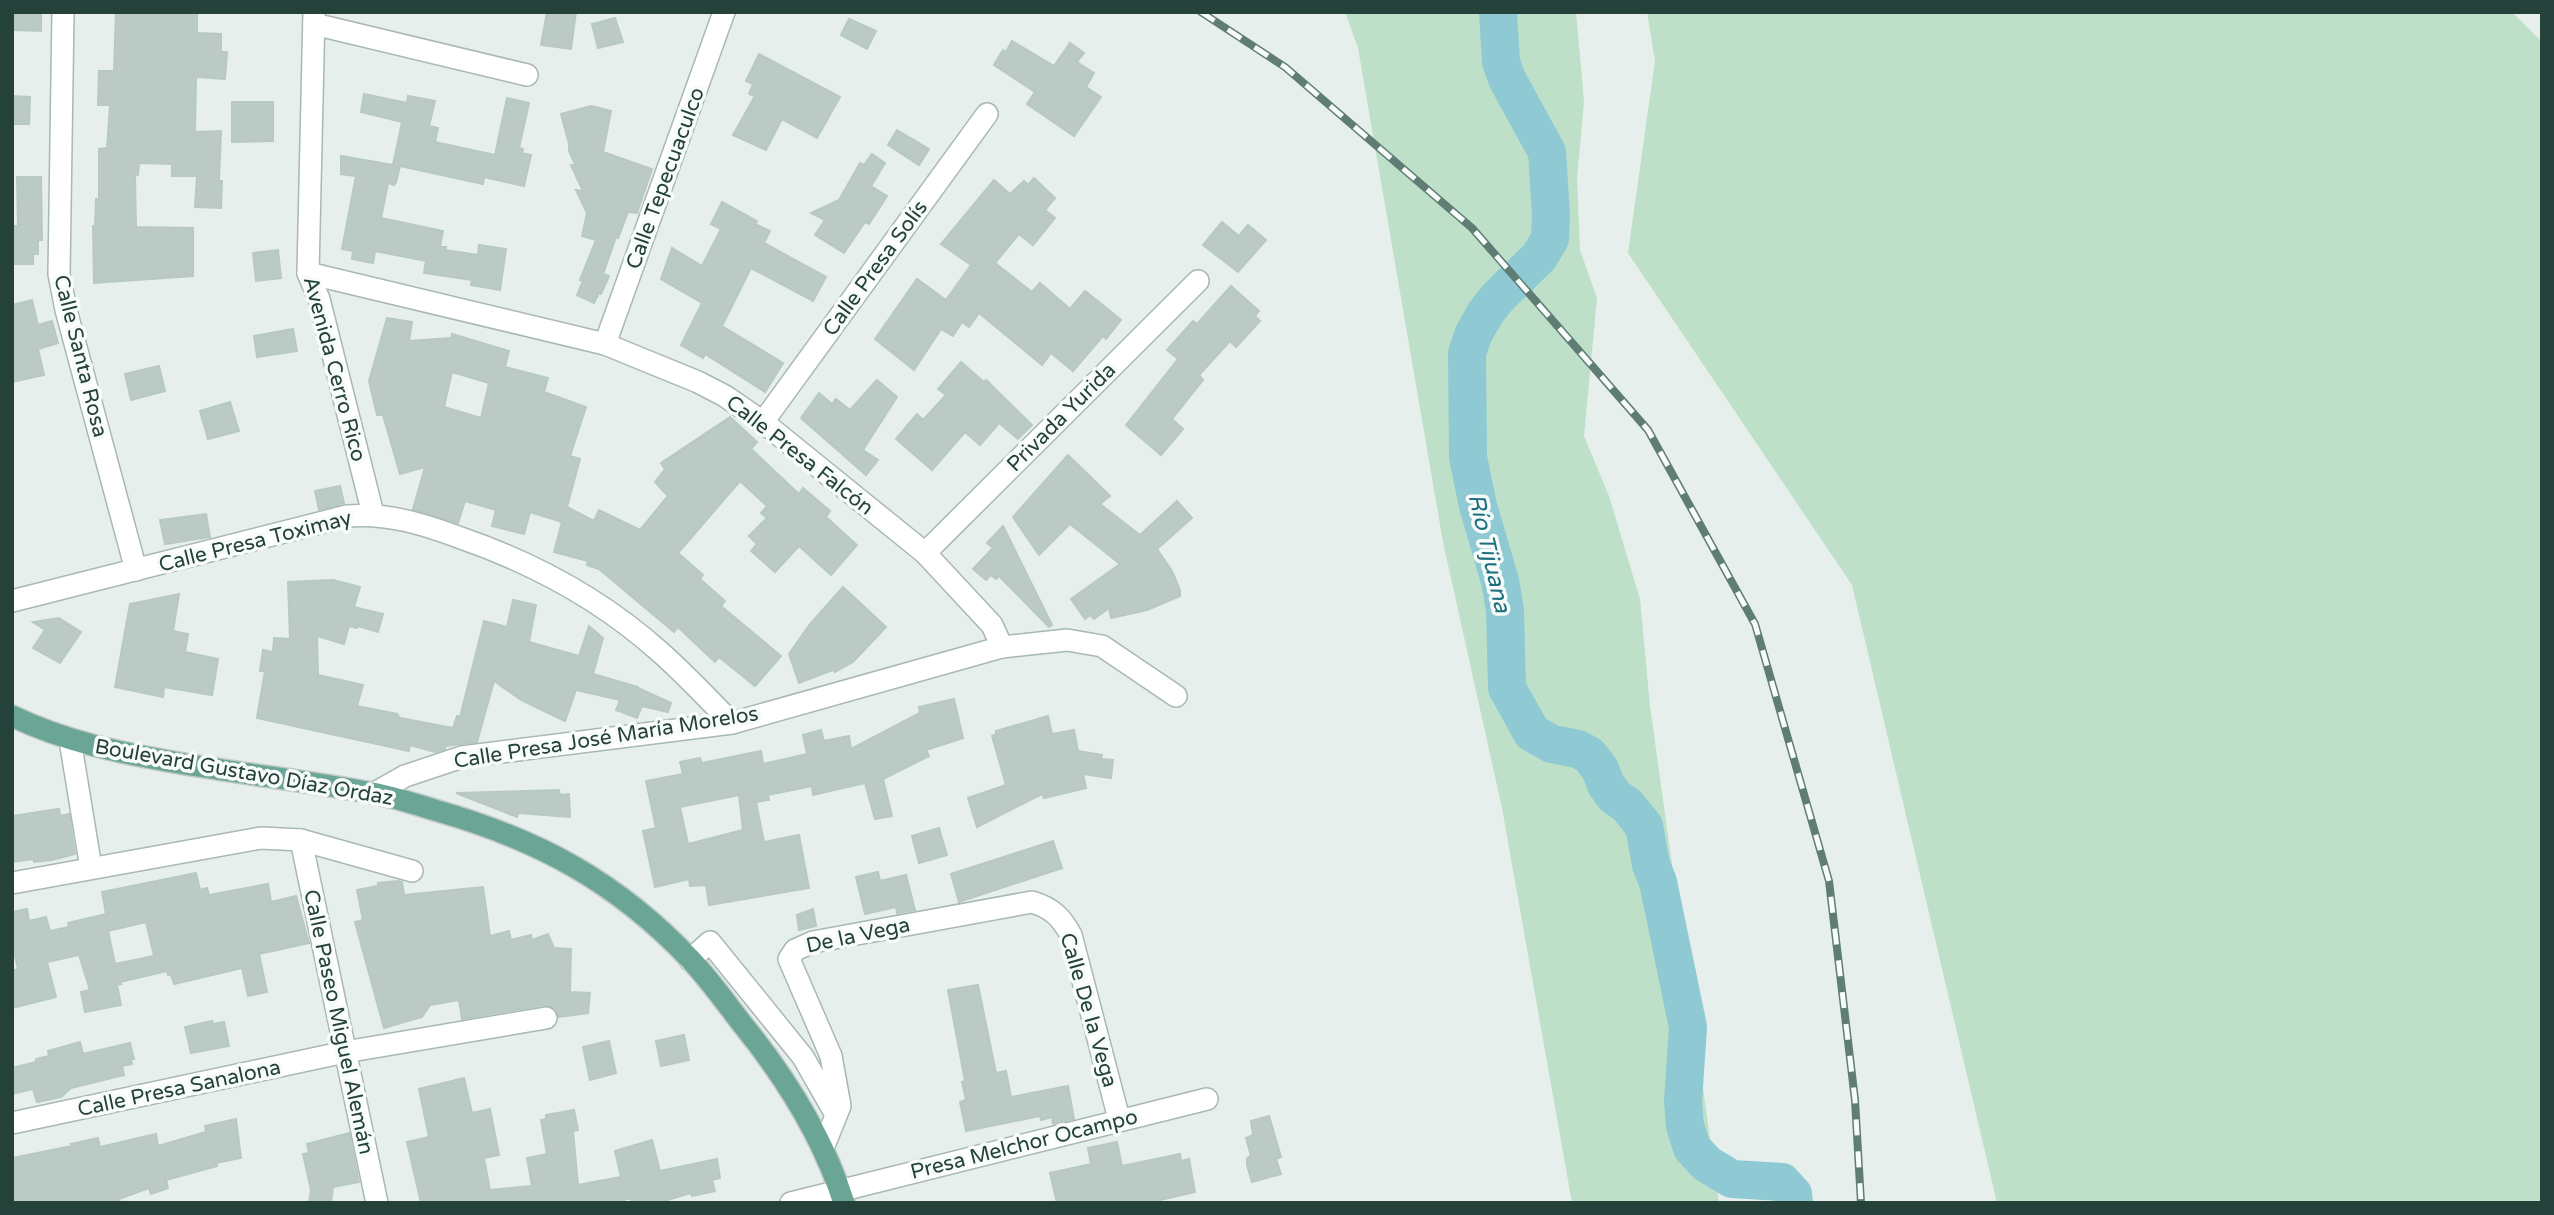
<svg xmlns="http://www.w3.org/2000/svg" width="2554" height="1215" font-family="'Varela Round',sans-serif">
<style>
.green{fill:#bfe0c8}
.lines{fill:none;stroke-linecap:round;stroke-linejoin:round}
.river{stroke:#8ec9d4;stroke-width:38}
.building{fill:#bbcac4;stroke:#b8c9c2;stroke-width:2;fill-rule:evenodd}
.minor-casing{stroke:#a8b8b2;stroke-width:24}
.major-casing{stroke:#c2cac8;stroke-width:24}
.minor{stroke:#fff;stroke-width:21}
.major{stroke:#6aa596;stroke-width:21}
.rail-casing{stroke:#5f7d75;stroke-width:8}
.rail{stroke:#f7fbf9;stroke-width:5;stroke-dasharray:16;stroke-linecap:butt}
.labels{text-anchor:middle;stroke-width:7;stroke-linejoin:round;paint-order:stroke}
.street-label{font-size:21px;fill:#24423a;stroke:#f7fbf9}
.water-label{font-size:23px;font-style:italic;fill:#1c6f80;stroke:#f7fbf9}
</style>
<rect width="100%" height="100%" fill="#e6efeb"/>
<g class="green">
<polygon points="1345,12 1576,12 1584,101 1577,179 1580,250 1597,298 1584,436 1609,496 1640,599 1650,706 1719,1203 1572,1203 1502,808 1443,542 1358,48"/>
<polygon points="1647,12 2512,12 2542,42 2542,1203 1997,1203 1852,585 1628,253 1655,61"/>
</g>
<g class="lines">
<polyline class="river" points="1498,12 1501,62 1507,79 1547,152 1551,215 1550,239 1539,257 1499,296 1486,312 1474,333 1467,353 1468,457 1478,506 1500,581 1505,610 1507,688 1532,733 1552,744 1578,749 1589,755 1600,769 1606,785 1615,797 1627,805 1644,826 1651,865 1658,882 1688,1027 1683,1102 1685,1126 1692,1148 1707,1164 1732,1179 1782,1182 1793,1194 1794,1203"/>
</g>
<g class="building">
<polygon points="14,12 41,12 41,31 13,30"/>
<polygon points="116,12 197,12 197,33 221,34 221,52 227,52 225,79 196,77 195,132 221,131 219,181 222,181 221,208 195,207 197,176 172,176 172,164 139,163 138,175 135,174 136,227 193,228 193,276 94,283 93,226 95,226 96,199 99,199 99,149 107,148 110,105 98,105 99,71 114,71"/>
<polygon points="547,12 576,12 571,49 541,45"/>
<polygon points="615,18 623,42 598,48 592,24"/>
<polygon points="849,19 876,31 867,49 841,35"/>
<polygon points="1012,41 1054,66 1070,43 1084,53 1077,62 1094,73 1086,87 1101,97 1074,136 1027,104 1035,92 994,65 1003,50 1006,52"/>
<polygon points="759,54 840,97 817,138 782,119 766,150 733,135 755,96 749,94 753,84 746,81"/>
<polygon points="364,94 407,103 408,96 435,101 429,126 438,128 435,142 495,155 507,98 529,103 519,148 523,149 522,153 531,155 524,186 484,177 483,184 400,166 396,182 394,185 388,183 381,218 443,231 440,247 446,247 445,250 478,255 479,245 506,249 500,290 471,285 472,280 424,273 426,261 375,251 373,263 352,259 353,251 342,249 356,176 341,174 341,156 393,165 402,122 361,112"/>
<polygon points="12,96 30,97 29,124 12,124"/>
<polygon points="232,102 273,102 273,141 232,142"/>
<polygon points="591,106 611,111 603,152 652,169 637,213 628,212 618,238 616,237 603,274 609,276 601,294 599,293 594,303 577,295 583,281 580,280 596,240 582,236 587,213 576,190 583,191 571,165 576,166 569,151 569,144 561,114"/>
<polygon points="897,130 929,149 919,165 888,145"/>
<polygon points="872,154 885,163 871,186 887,196 869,224 865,222 844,253 815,235 825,220 811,213 839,200 860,163 864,165"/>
<polygon points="17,177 41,177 42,240 38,240 38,254 33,254 33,264 12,264 12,226 18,226"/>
<polygon points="1034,178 1055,198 1045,210 1055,218 1033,245 1019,234 995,263 1032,292 1040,283 1070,309 1085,291 1121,320 1106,339 1103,336 1073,371 1051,353 1042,365 979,313 969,327 962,322 953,336 941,329 914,370 875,339 917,279 946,300 971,265 941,244 994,180 1010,194 1024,181 1028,185"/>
<polygon points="722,202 757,221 755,224 770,231 764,243 826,277 813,301 751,268 722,326 783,363 765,392 705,354 703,358 681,345 702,303 661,279 672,248 702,266 721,229 711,224"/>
<polygon points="1222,222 1239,236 1248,225 1266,240 1238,272 1203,245"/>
<polygon points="278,250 281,278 256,281 253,253"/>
<polygon points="1231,286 1259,311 1255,316 1260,321 1236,347 1230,341 1199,375 1203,380 1172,419 1183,429 1161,455 1126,425 1178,359 1167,350 1193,321 1197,324"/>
<polygon points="32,300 38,325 52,321 58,343 38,349 44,375 12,382 12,305"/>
<path d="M 387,318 L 412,322 L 409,341 L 451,338 L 452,334 L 509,351 L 505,367 L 548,378 L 544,392 L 586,407 L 570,456 L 580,459 L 567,507 L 594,521 L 599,510 L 640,530 L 668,496 L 655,482 L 665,469 L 661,463 L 730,417 L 757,442 L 751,449 L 799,494 L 803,488 L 830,511 L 826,517 L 857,545 L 831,575 L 799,546 L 775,572 L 751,551 L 757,544 L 749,536 L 767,518 L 761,513 L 767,506 L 740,481 L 678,553 L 703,575 L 700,579 L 725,601 L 721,606 L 781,656 L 755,686 L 719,657 L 715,662 L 678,627 L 674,632 L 599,569 L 587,565 L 588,561 L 554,552 L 562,522 L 530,512 L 524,534 L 492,526 L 496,510 L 465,501 L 458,523 L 413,509 L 425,467 L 400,474 L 383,415 L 377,415 L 369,381 ZM 452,372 L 489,383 L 481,418 L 444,407 Z"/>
<polygon points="293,329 297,351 257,357 254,336"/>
<polygon points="961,362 984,382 986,380 1032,425 1018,439 999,423 980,445 965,432 932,470 896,439 917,414 923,420 946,395 938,389"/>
<polygon points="159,366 165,391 131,400 125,374"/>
<polygon points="877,380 897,397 863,450 878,460 866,475 801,418 819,393 832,404 836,399 850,410"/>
<polygon points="230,402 239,431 208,439 200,411"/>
<polygon points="1068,455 1110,496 1100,504 1140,535 1177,501 1192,518 1157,549 1172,571 1180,590 1180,596 1147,610 1111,618 1109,608 1094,619 1090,615 1085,619 1071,599 1120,564 1070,524 1039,555 1013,517"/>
<polygon points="340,486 344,503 319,510 315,491"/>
<polygon points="206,514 210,537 165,544 160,520"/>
<polygon points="1003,526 1052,625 1049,627 999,576 996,579 991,575 986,580 973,569 993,548 987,543"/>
<polygon points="333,580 360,587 354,607 383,614 378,632 358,626 357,628 349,626 344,644 317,636 318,675 363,685 357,706 397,714 400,718 453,728 457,716 460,717 484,621 507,627 513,600 536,605 529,642 579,656 589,626 603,638 593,674 638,687 638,688 671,703 668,712 642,706 637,718 616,710 620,700 576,690 565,721 521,700 494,681 477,742 445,746 445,749 435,752 410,745 409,751 257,718 265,671 260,671 263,650 273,652 274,638 290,639 288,582"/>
<polygon points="843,587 886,627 853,662 835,672 833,670 799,683 789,654 810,624"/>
<polygon points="179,594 173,631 188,634 185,652 218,659 212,695 164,687 163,697 115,687 130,604"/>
<polygon points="59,618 81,632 60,663 33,648 45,630 33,622"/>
<path d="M 954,699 L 963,738 L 926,750 L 929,756 L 883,779 L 892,816 L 875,819 L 865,783 L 813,795 L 812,786 L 768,795 L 769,800 L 756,802 L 764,842 L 799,835 L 809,888 L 709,905 L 706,885 L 690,886 L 689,879 L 655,887 L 643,831 L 656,828 L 646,781 L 683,774 L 680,762 L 700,758 L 702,763 L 761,751 L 763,764 L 807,754 L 803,735 L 821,730 L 824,741 L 849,736 L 851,749 L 920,713 L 919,707 ZM 739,795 L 743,830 L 688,844 L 680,807 Z"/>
<polygon points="1048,716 1052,734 1074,730 1078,751 1102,755 1101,759 1113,760 1111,778 1083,774 1086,788 1044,798 1042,794 977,827 968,798 1006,785 992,736 996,734 996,731"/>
<polygon points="559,790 560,795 569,794 570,817 518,813 517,817 456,793"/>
<polygon points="59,809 60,816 69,814 75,854 52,860 34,862 33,859 12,862 12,816"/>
<polygon points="939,828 947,855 919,863 912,836"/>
<polygon points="1053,841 1062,868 959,902 951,874"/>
<polygon points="878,872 880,881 906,875 915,910 897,913 896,907 865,914 856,877"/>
<path d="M 196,873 L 200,890 L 207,888 L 209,895 L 268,884 L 271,902 L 296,896 L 309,943 L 259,954 L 267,992 L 248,996 L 242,968 L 174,984 L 171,975 L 168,975 L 167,971 L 120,982 L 121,984 L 117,985 L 121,1005 L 85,1012 L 81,992 L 90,990 L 79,955 L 47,962 L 56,997 L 12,1008 L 12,971 L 18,969 L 12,943 L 12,912 L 27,909 L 29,921 L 46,917 L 50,931 L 69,927 L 68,923 L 106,914 L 102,892 ZM 146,922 L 154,956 L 115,964 L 108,931 Z"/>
<polygon points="398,881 402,882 404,895 483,887 490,936 509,931 511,940 531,935 532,940 548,934 554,948 571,949 570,992 590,993 588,1013 559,1017 556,1009 544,1005 462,1019 459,1000 430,1005 422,1017 384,1028 355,922 363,920 357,890 378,886 378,883"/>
<polygon points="813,909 816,926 799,930 797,915"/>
<polygon points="978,985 996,1073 1006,1071 1011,1097 1068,1086 1074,1119 1053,1124 1052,1117 1041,1120 1040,1116 966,1131 960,1102 966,1100 962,1082 965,1081 948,990"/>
<polygon points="212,1021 213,1024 224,1022 229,1046 191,1053 185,1027"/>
<polygon points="684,1035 689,1060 661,1066 656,1041"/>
<polygon points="609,1041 616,1073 590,1080 583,1047"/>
<polygon points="80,1042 83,1054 130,1043 134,1059 131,1059 132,1064 122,1066 124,1075 71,1088 61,1097 37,1102 33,1089 12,1094 12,1068 36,1062 36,1059 49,1056 48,1051"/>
<polygon points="464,1078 472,1113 490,1109 499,1155 484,1158 490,1190 532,1186 527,1158 547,1154 541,1120 546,1119 546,1115 574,1110 578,1130 573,1131 578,1185 621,1177 615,1151 652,1140 660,1171 717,1159 720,1178 712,1180 715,1191 692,1196 691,1193 657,1203 632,1203 631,1198 613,1203 421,1203 407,1142 429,1137 419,1089"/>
<polygon points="1269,1116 1281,1157 1276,1159 1281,1174 1252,1182 1247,1165 1247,1158 1251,1156 1246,1138 1253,1135 1251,1121"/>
<polygon points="236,1119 241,1158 216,1163 217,1166 166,1180 168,1188 151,1194 149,1188 119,1199 120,1203 12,1203 12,1158 72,1146 71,1144 98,1138 100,1147 156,1134 158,1146 206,1132 205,1126"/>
<polygon points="349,1133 359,1182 333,1187 331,1203 309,1203 311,1190 303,1154 309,1153 307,1144"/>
<polygon points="1117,1142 1122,1166 1180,1154 1181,1161 1189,1159 1195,1192 1147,1203 1057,1203 1050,1173 1091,1164 1088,1148"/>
</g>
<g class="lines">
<defs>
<g id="minor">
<polyline points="63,12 59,274 66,310 136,570"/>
<polyline points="314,12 308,273 319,299 373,514"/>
<polyline points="314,24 527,75"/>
<polyline points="308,273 605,344 698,382 725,396 763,422 925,553 992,625 1002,647"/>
<polyline points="605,344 724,12"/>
<polyline points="763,422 987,114"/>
<polyline points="925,553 1198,281"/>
<path d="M 12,601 L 347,516 C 389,513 423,524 461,538 C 533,563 602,600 660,652 C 685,674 708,699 732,723"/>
<polyline points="70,740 91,868"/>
<polyline points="375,793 405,776 462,757 732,723 1002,647 1067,640 1102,646 1176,696"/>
<polyline points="301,840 377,1203"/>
<polyline points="12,883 261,838 301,840 412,871"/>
<polyline points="690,960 710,942 803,1057 835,1113"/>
<polyline points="12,1123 345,1052 546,1018"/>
<path d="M 823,1148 L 840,1106 L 831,1056 L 789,959 L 795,950 L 813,942 L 1032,902 C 1052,908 1061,917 1071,935 L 1119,1119"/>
<polyline points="791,1203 1207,1099"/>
</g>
<path id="major" d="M 12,716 C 66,742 121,753 179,763 C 243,774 308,781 372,793 C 395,797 417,805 438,811 C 539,840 617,882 690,959 C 709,979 726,1003 743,1025 C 786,1078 823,1137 844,1203"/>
</defs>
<use href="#minor" class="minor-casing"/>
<use href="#major" class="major-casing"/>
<use href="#minor" class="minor"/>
<use href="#major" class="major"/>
<defs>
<polyline id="rail" points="1201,12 1285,67 1472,228 1648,430 1755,624 1829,881 1855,1100 1861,1203"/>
</defs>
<use href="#rail" class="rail-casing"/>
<use href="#rail" class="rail"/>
</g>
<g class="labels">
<g class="street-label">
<text transform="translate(665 178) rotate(-70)" y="7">Calle Tepecuaculco</text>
<text transform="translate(875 268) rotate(-54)" y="7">Calle Presa Solís</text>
<text transform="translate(81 356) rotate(76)" y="7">Calle Santa Rosa</text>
<text transform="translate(335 369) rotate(75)" y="7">Avenida Cerro Rico</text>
<text transform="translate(1061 417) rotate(-45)" y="7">Privada Yurida</text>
<text transform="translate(800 455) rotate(38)" y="7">Calle Presa Falcón</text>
<text transform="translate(255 541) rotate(-14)" y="7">Calle Presa Toximay</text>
<text transform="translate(606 737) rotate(-9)" y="7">Calle Presa José María Morelos</text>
<text transform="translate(244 772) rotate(10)" y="7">Boulevard Gustavo Díaz Ordaz</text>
<text transform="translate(858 935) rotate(-12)" y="7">De la Vega</text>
<text transform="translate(1089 1010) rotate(74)" y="7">Calle De la Vega</text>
<text transform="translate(339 1022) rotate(78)" y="7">Calle Paseo Miguel Alemán</text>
<text transform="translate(179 1088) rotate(-12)" y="7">Calle Presa Sanalona</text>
<text transform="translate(1024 1144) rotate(-14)" y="7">Presa Melchor Ocampo</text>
</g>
<g class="water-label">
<text transform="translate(1490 553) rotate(77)" y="8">Río Tijuana</text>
</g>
</g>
<rect width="2554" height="1215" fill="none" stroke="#24423a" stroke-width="28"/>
</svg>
